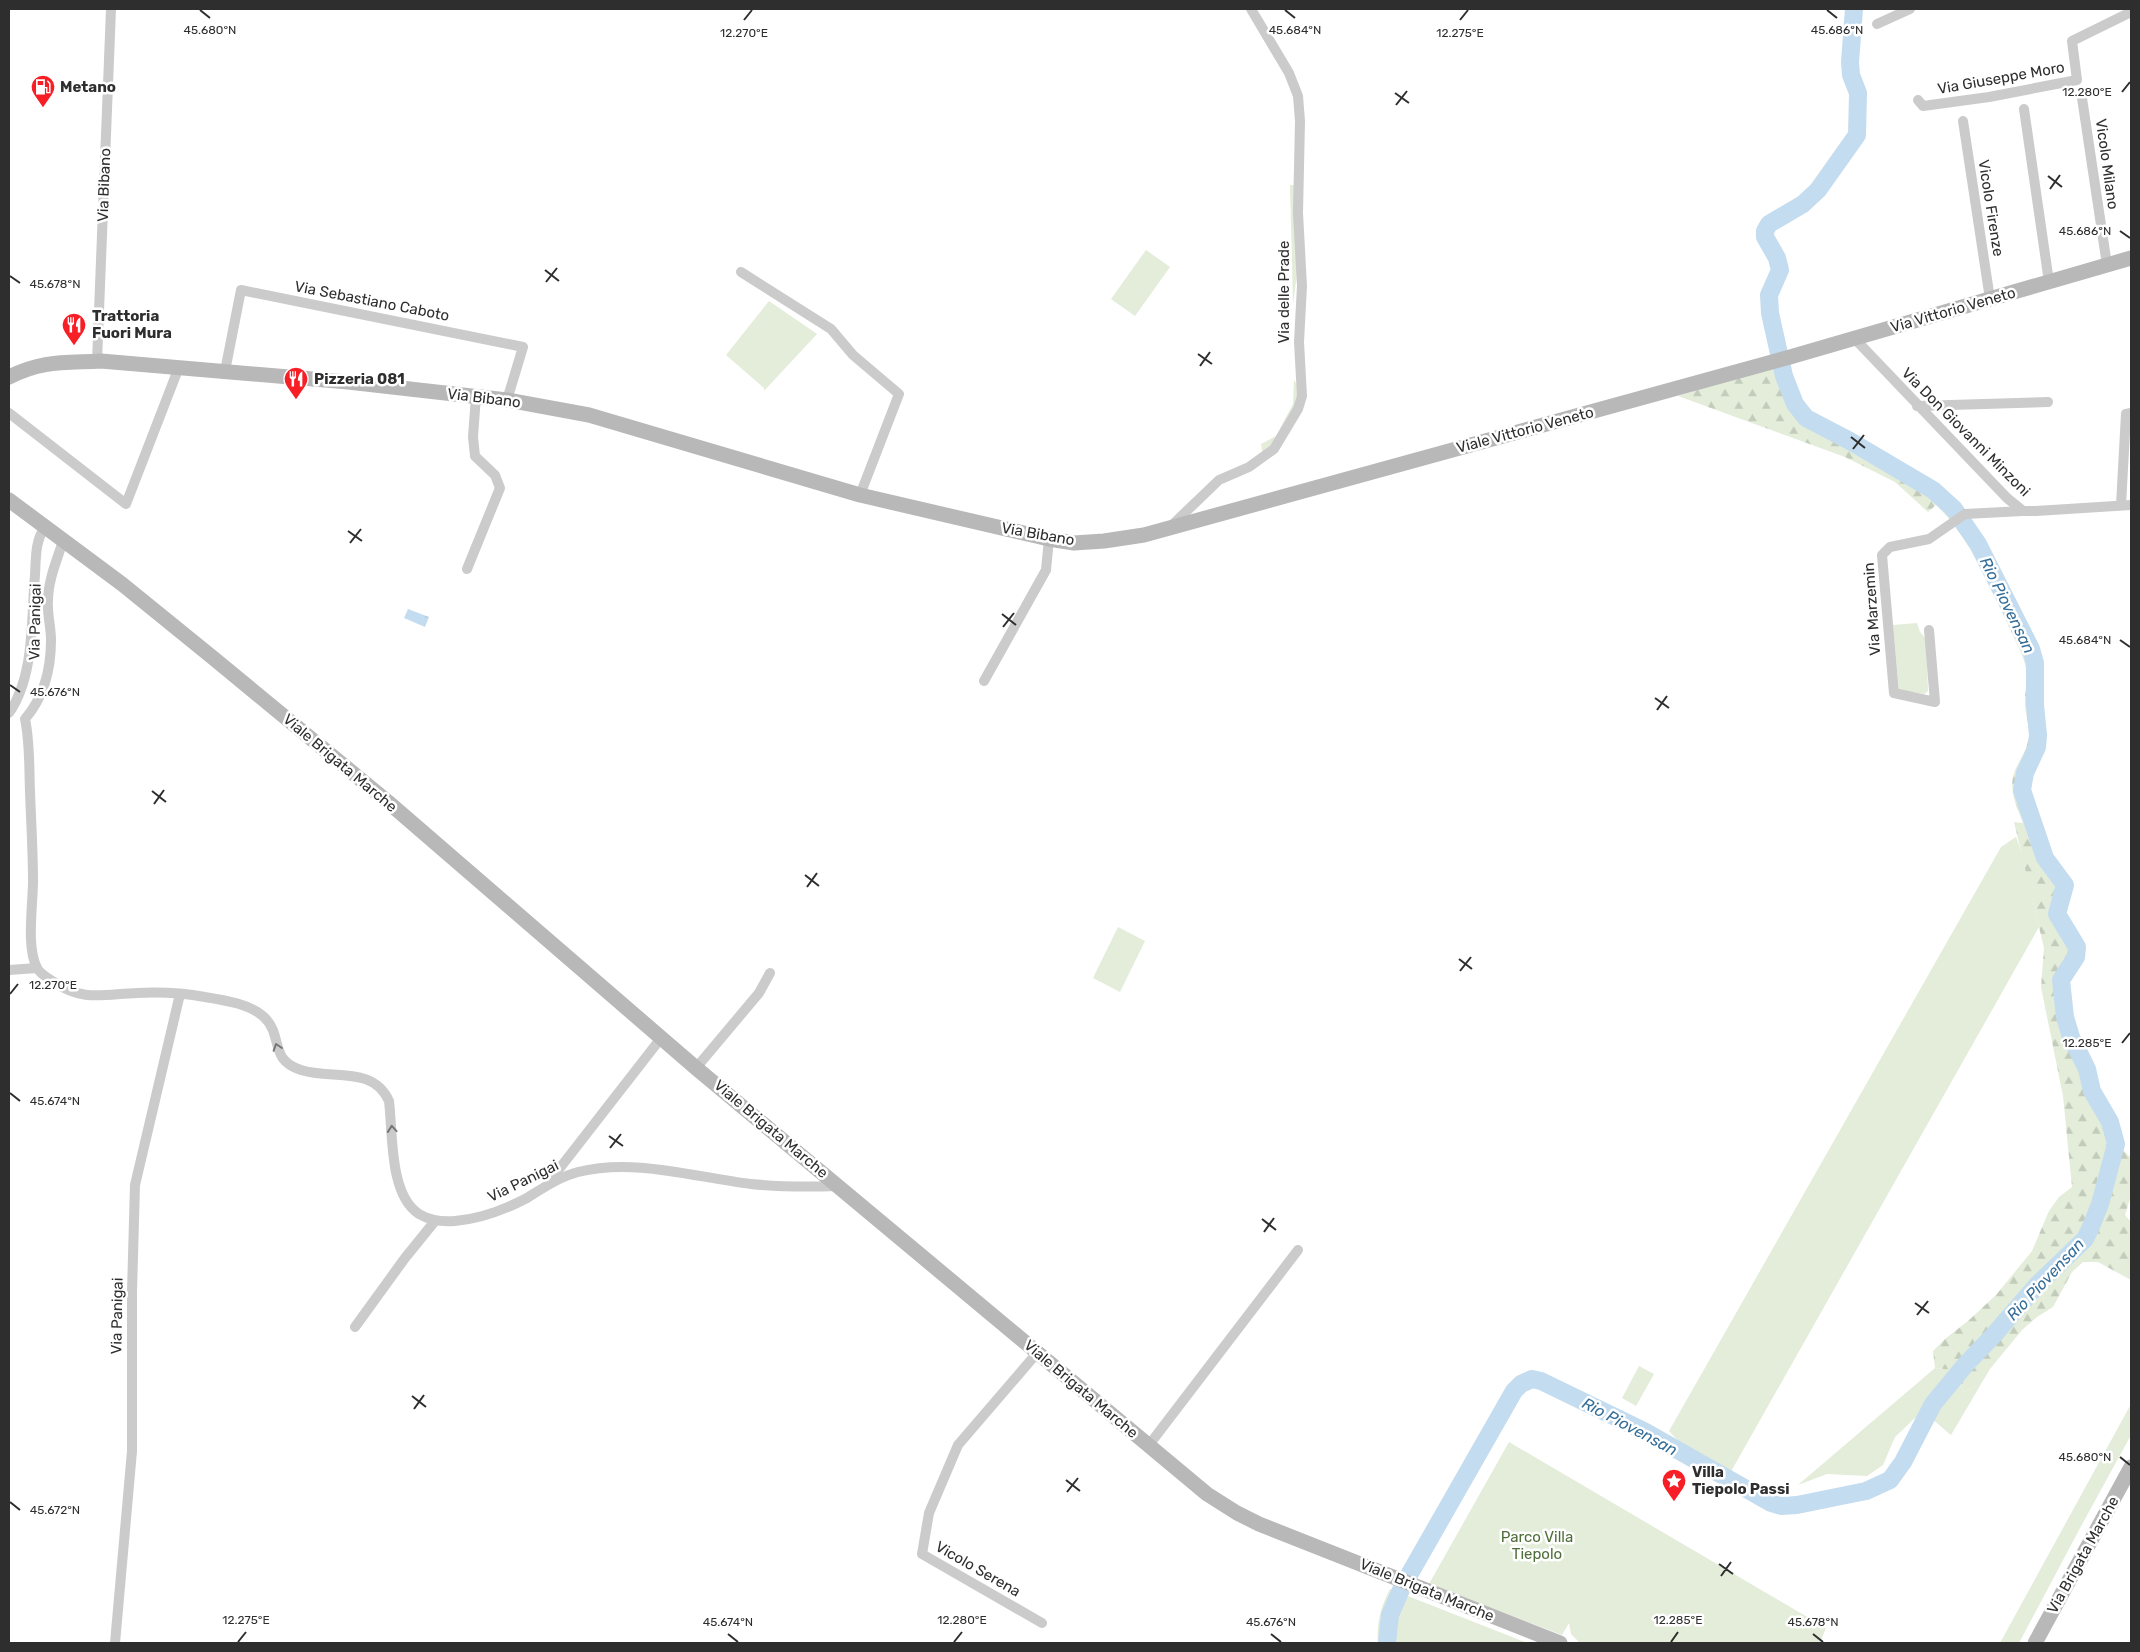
<svg xmlns="http://www.w3.org/2000/svg" width="2140" height="1652" font-family="Rubik,sans-serif">
<style>
.green{fill:#e3edda}
.forest{fill:url(#forest-firs)}
.water{fill:url(#water-ripples)}
.lines{fill:none;stroke-linecap:round;stroke-linejoin:round}
.river{stroke:#c4dcef;stroke-width:18}
.street{stroke:#cbcbcb;stroke-width:10}
.secondary{stroke:#b8b8b8;stroke-width:15}
.oneway{stroke:#757575}
.ticks{fill:none;stroke:#2e2e2e;stroke-width:2}
.labels{text-anchor:middle;stroke-width:5;stroke-linejoin:round;paint-order:stroke}
.street-label{font-size:15px;fill:#2e2e2e;stroke:#fff}
.poi-label{font-size:15px;font-weight:bold;fill:#2e2e2e;stroke:#fff;text-anchor:start}
.park-label{font-size:15px;fill:#4e6e37;stroke:#fff}
.water-label{font-size:16px;font-style:italic;fill:#346d98;stroke:#fff}
.ticks-label{font-size:12px;text-anchor:middle;fill:#2e2e2e;stroke:#fff;stroke-width:5;stroke-linejoin:round;paint-order:stroke}
</style>
<defs>
<pattern id="forest-firs" width="22" height="20" patternUnits="userSpaceOnUse" patternTransform="scale(1.25)"><rect width="22" height="20" fill="#e3edda"/><path d="M5 1l3.5 6h-7zM16 11l3.5 6h-7z" fill="#c3ccbb"/></pattern>
<pattern id="water-ripples" width="26" height="14" patternUnits="userSpaceOnUse" patternTransform="scale(1.25)"><rect width="26" height="14" fill="#c4dcef"/><path d="M2 4q2-2 4 0t4 0M15 11q2-2 4 0t4 0" fill="none" stroke="#a9bdcd"/></pattern>
</defs>
<rect width="100%" height="100%" fill="#fff"/>
<g class="green">
<polygon points="1290,185 1295,185 1300,252 1293,304"/>
<polygon points="1146,250 1170,267 1135,316 1111,299"/>
<polygon points="769,301 817,334 764,391 764,388 726,355"/>
<polygon points="1294,380 1301,391 1289,428 1270,451 1262,451 1261,444 1276,436 1293,404"/>
<polygon points="1917,623 1920,632 1926,639 1928,691 1924,694 1899,690 1893,625"/>
<polygon points="2016,837 2022,854 2039,927 1729,1475 1682,1445 1669,1431 2001,847"/>
<polygon points="1118,927 1145,941 1120,992 1093,978"/>
<polygon points="1639,1366 1654,1374 1636,1406 1622,1398"/>
<polygon points="1935,1368 1953,1370 1964,1392 1981,1384 1951,1435 1932,1419 1915,1418 1895,1437 1883,1465 1867,1476 1827,1474 1798,1485"/>
<polygon points="2131,1404 2131,1435 2079,1530 2019,1643 2000,1643"/>
<polygon points="1509,1442 1826,1628 1820,1643 1580,1643 1571,1634 1569,1623 1562,1635 1429,1584"/>
<path d="M 1390,1589 L 1527,1643 L 1378,1643 C 1376,1624 1381,1606 1390,1589 Z"/>
</g>
<path class="forest" d="M 1787,362 L 1798,397 L 1810,412 L 1852,434 L 1933,482 L 1959,504 L 1983,539 L 2037,646 L 2042,663 L 2041,705 L 2045,734 L 2043,749 L 2032,774 L 2029,790 L 2050,853 L 2067,874 L 2072,884 L 2071,895 L 2064,912 C 2066,921 2073,928 2078,935 C 2090,953 2078,967 2068,982 L 2072,1015 L 2077,1033 L 2089,1054 L 2103,1100 L 2121,1129 L 2123,1142 L 2122,1149 L 2131,1158 L 2131,1195 L 2125,1215 L 2131,1222 L 2131,1280 L 2098,1262 L 2083,1262 L 2072,1272 L 2053,1307 L 2037,1317 L 2022,1330 L 1990,1369 L 1981,1384 L 1964,1392 L 1953,1370 L 1935,1368 L 1933,1351 L 1945,1339 L 1968,1321 L 1996,1295 L 2032,1251 L 2049,1211 L 2059,1197 L 2072,1187 L 2063,1096 L 2041,987 L 2044,948 L 2014,822 L 2023,823 C 2016,805 2007,787 2016,768 C 2022,756 2029,746 2029,733 C 2029,724 2026,715 2025,706 C 2024,692 2029,678 2025,664 C 2022,652 2015,641 2010,629 C 1990,587 1971,538 1936,505 L 1928,512 L 1895,482 L 1845,457 L 1678,396 Z"/>
<polygon class="water" points="408,609 429,617 425,627 404,618"/>
<g class="lines">
<g class="river">
<polyline points="1409,1575 1514,1391 1521,1384 1532,1379 1541,1381 1644,1431 1771,1503 1781,1506 1797,1505 1866,1491 1890,1480 1903,1462 1933,1404 1966,1364 1992,1337 2038,1284 2085,1239 2090,1229 2100,1204 2116,1144 2110,1122 2092,1091 2087,1069 2071,1037 2065,1017 2061,980 2076,957 2077,947 2057,914 2065,885 2045,858 2022,790 2025,773 2037,747 2038,735 2035,705 2035,663 2031,649 1978,544 1954,509 1933,490 1850,441 1806,418 1795,404 1784,376 1770,313 1769,295 1780,270 1777,258 1765,237 1765,231 1769,224 1803,204 1818,190 1857,135 1858,93 1851,75 1850,62 1854,9"/>
<polyline points="1387,1643 1390,1615 1403,1585"/>
</g>
<g class="street">
<polyline points="1877,24 1910,9"/>
<polyline points="2082,98 2107,265"/>
<polyline points="1918,100 1923,106 1989,97 2077,80 2072,41 2131,12"/>
<polyline points="2024,109 2049,282"/>
<polyline points="1963,121 1990,299"/>
<polyline points="741,272 831,329 853,355 899,394 860,495"/>
<polyline points="1854,338 2007,498 2023,511 2036,511 2131,505"/>
<polyline points="97,361 111,9"/>
<polyline points="225,371 241,290 523,347 507,400"/>
<polyline points="1917,406 2048,402"/>
<polyline points="9,413 126,504 179,367"/>
<polyline points="2121,505 2126,414 2131,413"/>
<polyline points="1170,527 1219,480 1249,467 1274,449 1298,409 1302,396 1299,342 1302,286 1298,213 1300,121 1298,96 1289,73 1251,9"/>
<path d="M 63,541 C 57,560 48,580 48,601 C 47,614 51,627 51,640 C 51,669 44,697 25,719 C 30,742 29,767 30,791 C 31,821 33,851 33,881 C 33,905 26,947 37,968 C 40,974 48,978 54,982 C 82,1002 105,994 137,993 C 159,992 183,993 205,997 C 224,1000 251,1004 265,1018 C 283,1036 269,1060 301,1070 C 331,1080 373,1065 389,1101 C 393,1133 389,1195 419,1214 C 431,1221 442,1222 455,1221 C 481,1219 504,1210 527,1198 C 543,1188 559,1177 578,1172 C 635,1158 693,1177 751,1184 C 780,1187 808,1187 838,1186"/>
<polyline points="467,569 500,488 495,475 475,456 473,437 476,396"/>
<polyline points="1929,630 1935,702 1894,693 1882,555 1890,547 1929,539 1965,514 2023,511"/>
<polyline points="984,681 1046,570 1049,539"/>
<path d="M 9,713 C 35,676 31,619 35,575 C 36,558 35,541 45,527"/>
<polyline points="9,970 37,968"/>
<polyline points="696,1068 759,993 770,973"/>
<polyline points="556,1177 556,1173 661,1038"/>
<polyline points="355,1327 405,1258 435,1221"/>
<polyline points="1037,1353 958,1445 929,1513 922,1554 1042,1623"/>
<polyline points="1149,1445 1298,1250"/>
<polyline points="115,1643 132,1451 132,1292 135,1185 180,994"/>
</g>
<g class="secondary">
<path d="M 9,377 C 42,360 65,363 101,361 L 348,382 L 507,400 L 589,415 L 860,495 L 1049,539 L 1074,543 L 1104,541 L 1144,535 L 1790,357 L 2131,258"/>
<polyline points="9,500 122,584 212,657 388,802 696,1068 1207,1494 1237,1513 1259,1524 1560,1643"/>
<polyline points="2035,1643 2131,1467"/>
</g>
</g>
<defs><path id="oneway-chevron" d="M-2-3.5L2.5 0L-2 3.5" fill="none" stroke-width="1.6" stroke-linecap="round" stroke-linejoin="round" transform="scale(1.25)"/></defs>
<g class="oneway">
<use href="#oneway-chevron" transform="translate(277 1047) rotate(-108)"/>
<use href="#oneway-chevron" transform="translate(392 1129) rotate(-95)"/>
</g>
<path class="ticks" d="M 200,10 L 210,18M 1285,10 L 1295,18M 1827,10 L 1837,18M 744,20 L 752,10M 1460,20 L 1468,10M 2122,92 L 2130,82M 1395,93 L 1409,103M 1396,105 L 1407,91M 2048,176 L 2062,187M 2050,189 L 2060,175M 2120,231 L 2130,238M 545,270 L 559,281M 10,276 L 20,283M 546,282 L 557,268M 1198,354 L 1212,364M 1200,366 L 1210,352M 1851,437 L 1865,448M 1853,449 L 1864,435M 348,531 L 362,541M 350,543 L 361,529M 1002,614 L 1016,625M 1003,627 L 1014,613M 2120,640 L 2130,647M 10,685 L 20,692M 1655,698 L 1669,708M 1657,710 L 1667,696M 152,791 L 166,802M 154,804 L 164,790M 805,875 L 819,886M 807,887 L 817,873M 1459,959 L 1472,969M 1460,971 L 1471,957M 10,994 L 18,984M 2122,1043 L 2130,1033M 10,1093 L 20,1101M 609,1136 L 623,1146M 610,1148 L 621,1134M 1262,1219 L 1276,1230M 1264,1232 L 1274,1218M 1915,1303 L 1929,1313M 1917,1315 L 1928,1301M 412,1396 L 426,1407M 414,1409 L 424,1395M 2120,1457 L 2130,1465M 1066,1480 L 1080,1491M 1067,1492 L 1078,1478M 10,1502 L 20,1510M 1719,1564 L 1733,1574M 1721,1576 L 1731,1562M 728,1634 L 738,1642M 1271,1634 L 1281,1642M 1813,1634 L 1823,1642M 238,1642 L 246,1632M 954,1642 L 962,1632M 1671,1642 L 1678,1632"/>
<defs>
<symbol id="fuel-pin" viewBox="-11 -11 22 30"><path d="M0 17L-7.5 6A9.5 9.5 0 1 1 7.5 6Z" fill="#f71e25" stroke="#fff"/><path d="M-5.5-6h7V0h2V4h1.3V-2.5L3-4.5l.8-.8L6-3V5H2.5V1h-1V6h-7ZM-4.2-4.7v3.2H.2V-4.7Z" fill="#fff"/></symbol>
<symbol id="restaurant-pin" viewBox="-11 -11 22 30"><path d="M0 17L-7.5 6A9.5 9.5 0 1 1 7.5 6Z" fill="#f71e25" stroke="#fff"/><path d="M-5-6h1v4h1v-4h1v4h1v-4h1v5L-1.5 .5V6h-2V.5L-5-1ZM5-6V6H3V1.5H1.5Q1.5-4 5-6Z" fill="#fff"/></symbol>
<symbol id="sight-pin" viewBox="-11 -11 22 30"><path d="M0 17L-7.5 6A9.5 9.5 0 1 1 7.5 6Z" fill="#f71e25" stroke="#fff"/><path d="M0-6L1.8-2.2L6-1.7L2.9 1.2L3.7 5.4L0 3.3L-3.7 5.4L-2.9 1.2L-6-1.7L-1.8-2.2Z" fill="#fff"/></symbol>
</defs>
<g fill-rule="evenodd">
<use href="#fuel-pin" x="29" y="73" width="28" height="38"/>
<use href="#restaurant-pin" x="60" y="311" width="28" height="38"/>
<use href="#restaurant-pin" x="282" y="365" width="28" height="38"/>
<use href="#sight-pin" x="1660" y="1467" width="28" height="38"/>
</g>
<g class="labels">
<g class="street-label">
<text transform="translate(2001 78) rotate(-10)" y="5">Via Giuseppe Moro</text>
<text transform="translate(2107 164) rotate(82)" y="5">Vicolo Milano</text>
<text transform="translate(104 185) rotate(-88)" y="5">Via Bibano</text>
<text transform="translate(1991 208) rotate(81)" y="5">Vicolo Firenze</text>
<text transform="translate(1284 292) rotate(-90)" y="5">Via delle Prade</text>
<text transform="translate(372 301) rotate(11)" y="5">Via Sebastiano Caboto</text>
<text transform="translate(1953 310) rotate(-16)" y="5">Via Vittorio Veneto</text>
<text transform="translate(484 398) rotate(7)" y="5">Via Bibano</text>
<text transform="translate(1525 430) rotate(-15)" y="5">Viale Vittorio Veneto</text>
<text transform="translate(1966 432) rotate(45)" y="5">Via Don Giovanni Minzoni</text>
<text transform="translate(1038 534) rotate(10)" y="5">Via Bibano</text>
<text transform="translate(1872 609) rotate(-94)" y="5">Via Marzemin</text>
<text transform="translate(35 622) rotate(-89)" y="5">Via Panigai</text>
<text transform="translate(340 763) rotate(40)" y="5">Viale Brigata Marche</text>
<text transform="translate(771 1129) rotate(40)" y="5">Viale Brigata Marche</text>
<text transform="translate(523 1181) rotate(-26)" y="5">Via Panigai</text>
<text transform="translate(117 1316) rotate(-89)" y="5">Via Panigai</text>
<text transform="translate(1081 1389) rotate(40)" y="5">Viale Brigata Marche</text>
<text transform="translate(2083 1555) rotate(-61)" y="5">Via Brigata Marche</text>
<text transform="translate(978 1569) rotate(30)" y="5">Vicolo Serena</text>
<text transform="translate(1427 1590) rotate(22)" y="5">Viale Brigata Marche</text>
</g>
<g class="poi-label">
<text x="60" y="92">Metano</text>
<text x="92" y="321">Trattoria<tspan x="92" dy="17">Fuori Mura</tspan></text>
<text x="314" y="384">Pizzeria 081</text>
<text x="1692" y="1477">Villa<tspan x="1692" dy="17">Tiepolo Passi</tspan></text>
</g>
<g class="park-label">
<text x="1537" y="1542">Parco Villa<tspan x="1537" dy="17">Tiepolo</tspan></text>
</g>
<g class="water-label">
<text transform="translate(2008 605) rotate(64)" y="6">Rio Piovensan</text>
<text transform="translate(2045 1279) rotate(-47)" y="6">Rio Piovensan</text>
<text transform="translate(1630 1426) rotate(28)" y="6">Rio Piovensan</text>
</g>
</g>
<g class="ticks-label">
<text x="210" y="34">45.680°N</text>
<text x="1295" y="34">45.684°N</text>
<text x="1837" y="34">45.686°N</text>
<text x="744" y="37">12.270°E</text>
<text x="1460" y="37">12.275°E</text>
<text x="2087" y="96">12.280°E</text>
<text x="2085" y="235">45.686°N</text>
<text x="55" y="288">45.678°N</text>
<text x="2085" y="644">45.684°N</text>
<text x="55" y="696">45.676°N</text>
<text x="53" y="989">12.270°E</text>
<text x="2087" y="1047">12.285°E</text>
<text x="55" y="1105">45.674°N</text>
<text x="2085" y="1461">45.680°N</text>
<text x="55" y="1514">45.672°N</text>
<text x="246" y="1624">12.275°E</text>
<text x="962" y="1624">12.280°E</text>
<text x="1678" y="1624">12.285°E</text>
<text x="728" y="1626">45.674°N</text>
<text x="1271" y="1626">45.676°N</text>
<text x="1813" y="1626">45.678°N</text>
</g>
<rect width="2140" height="1652" fill="none" stroke="#2e2e2e" stroke-width="20"/>
</svg>
